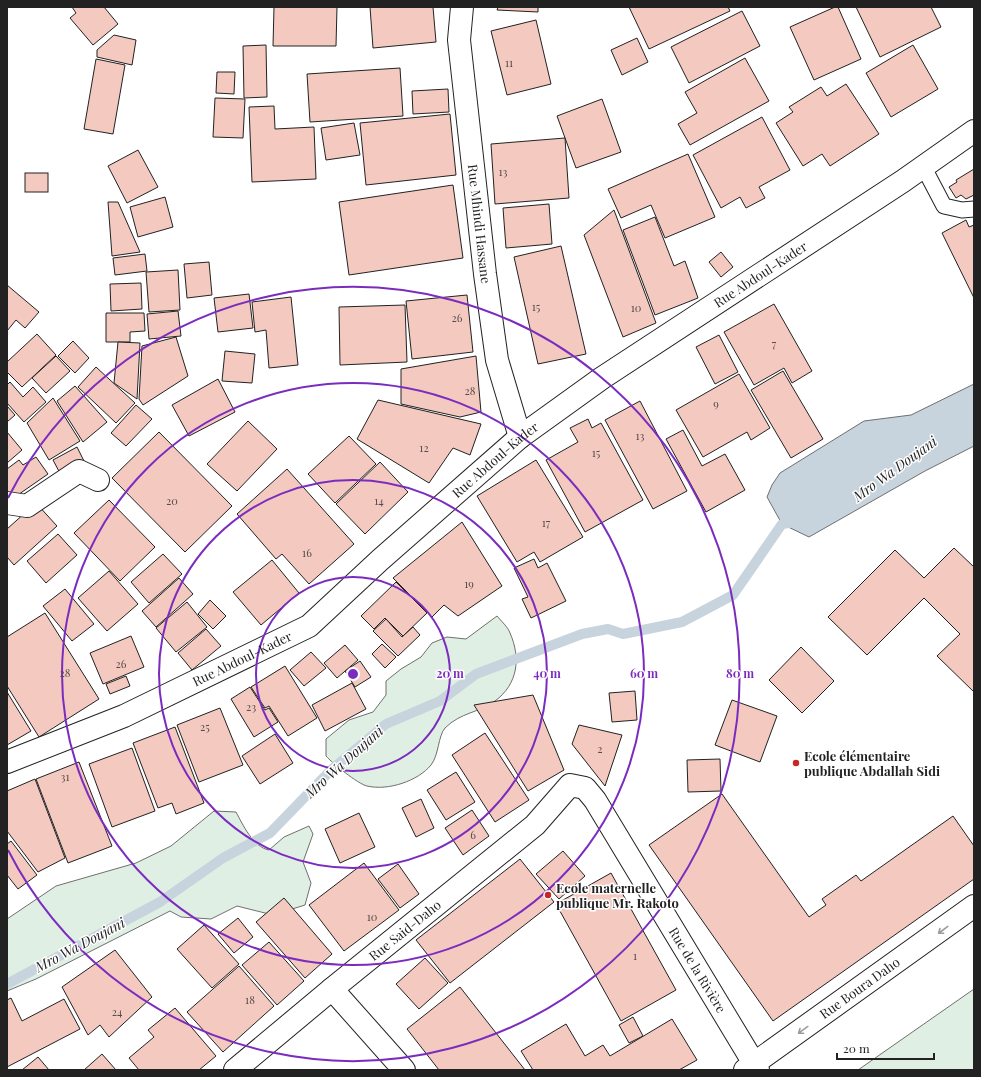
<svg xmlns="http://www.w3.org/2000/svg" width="981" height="1077" font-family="'Playfair Display',serif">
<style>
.green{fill:#e0efe3;stroke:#6f6f6f}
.water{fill:#c7d3dd;stroke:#6f6f6f}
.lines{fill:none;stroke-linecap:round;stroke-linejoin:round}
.stream{stroke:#c7d3dd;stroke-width:10}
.building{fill:#f3c9c0;stroke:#222}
.service-casing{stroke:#222;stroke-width:17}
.minor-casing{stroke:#222;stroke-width:24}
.service{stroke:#fff;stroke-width:15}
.minor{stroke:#fff;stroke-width:22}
.oneway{stroke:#9c9c9c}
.ring{fill:none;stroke:#7b2cbf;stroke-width:2}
.poi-dot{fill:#c62828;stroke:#fff;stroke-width:1.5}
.labels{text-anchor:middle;stroke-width:3;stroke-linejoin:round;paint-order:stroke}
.number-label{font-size:11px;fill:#564c4a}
.street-label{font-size:13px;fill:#222;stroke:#fff}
.poi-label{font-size:13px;font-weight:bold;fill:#222;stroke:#fff;text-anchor:start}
.water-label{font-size:14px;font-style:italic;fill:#222;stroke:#fff}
.centre{fill:#7b2cbf;stroke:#fff;stroke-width:2}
.ring-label{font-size:12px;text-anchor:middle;font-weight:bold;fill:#7b2cbf;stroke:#fff;stroke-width:3;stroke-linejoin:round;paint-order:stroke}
</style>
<rect width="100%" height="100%" fill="#fff"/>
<g class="green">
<path d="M 497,616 C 501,621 508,627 510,633 C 521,658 518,684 495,701 C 479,713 461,712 445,728 C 438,736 439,755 431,765 C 418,781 388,791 367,786 C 358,784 332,763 326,756 L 326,739 L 349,720 L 373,712 L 386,695 L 386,681 L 401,669 L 421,657 L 432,643 L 447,637 L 466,639 Z"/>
<path d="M 214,811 L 236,812 C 243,825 253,847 269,850 L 284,837 L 309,826 L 313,834 L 303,862 L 311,883 L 305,905 L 273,915 L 237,906 L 211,919 L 181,917 L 170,911 L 36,979 L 7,991 L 7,919 L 56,886 L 136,863 L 171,846 Z"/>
<polygon points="974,989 974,1070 858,1070"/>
</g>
<polygon class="water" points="974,384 974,446 925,471 809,537 782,524 767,497 772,485 780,473 864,421 911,415"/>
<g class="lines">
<polyline class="stream" points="7,984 160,902 223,858 270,833 331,770 386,724 440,701 476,674 582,634 608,629 623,634 682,622 733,595 782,524 795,522"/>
</g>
<g class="building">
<polygon points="72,7 104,7 118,24 93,45 70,18 76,13"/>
<polygon points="258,7 337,7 336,46 273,46 274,7"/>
<polygon points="370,7 433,7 436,42 373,48"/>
<polygon points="498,7 538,7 538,12 497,10"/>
<polygon points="629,7 728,7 730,11 649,49"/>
<polygon points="835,7 838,7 861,59 814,80 790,27"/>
<polygon points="856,7 931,7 941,27 880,57"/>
<polygon points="742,11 760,46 689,83 671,47"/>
<polygon points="536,20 551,84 507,95 491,31"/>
<polygon points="114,35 136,40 132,65 97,57 97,50"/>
<polygon points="637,38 648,62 622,75 611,50"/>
<polygon points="266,45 267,97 244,98 243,46"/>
<polygon points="913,45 938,89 891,117 866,73"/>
<polygon points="745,58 769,101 690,145 678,124 697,113 685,92"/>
<polygon points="96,59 125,65 113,134 84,129"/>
<polygon points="400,68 403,116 310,122 307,74"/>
<polygon points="217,72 235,72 234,94 216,93"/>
<polygon points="846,84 879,134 830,166 822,154 803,166 776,123 793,112 789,107 821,87 827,96"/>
<polygon points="448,89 449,112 413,114 412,91"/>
<polygon points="215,98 245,99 243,138 213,137"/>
<polygon points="602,99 621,152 576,168 557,116"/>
<polygon points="274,106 275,129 314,127 316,179 252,182 249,107"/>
<polygon points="450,114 456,175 366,185 360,123"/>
<polygon points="762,117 790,170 759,187 765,198 746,208 740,197 721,208 693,155"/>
<polygon points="354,123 360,155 326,160 321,128"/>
<polygon points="565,138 569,198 495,204 491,144"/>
<polygon points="138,150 158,187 127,203 108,166"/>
<polygon points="688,154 715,217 665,238 651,205 621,218 608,189"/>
<polygon points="974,169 974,195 966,199 961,195 956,198 949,187 957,182 956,180"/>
<rect x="25" y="173" width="23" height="19"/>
<polygon points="453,185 463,258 349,275 339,202"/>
<polygon points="165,197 173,227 138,237 130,207"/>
<polygon points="108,202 118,202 140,252 112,256"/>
<polygon points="549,204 552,244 506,248 503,208"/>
<polygon points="614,210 656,323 623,337 584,235"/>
<polygon points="655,217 674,266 685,261 698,298 655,315 623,230"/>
<polygon points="966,220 969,227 974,225 974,298 942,233"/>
<polygon points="561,246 586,354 538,364 514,257"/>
<polygon points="721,252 733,267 721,277 709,262"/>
<polygon points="145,254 147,271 115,275 113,258"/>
<polygon points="209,262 212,295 187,298 184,264"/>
<polygon points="178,270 180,310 149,312 146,272"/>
<polygon points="141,283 142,309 111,311 110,284"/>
<polygon points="7,285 39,312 25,328 16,320 7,331"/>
<polygon points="249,294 253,328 218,332 214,298"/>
<polygon points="467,295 473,352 412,359 406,301"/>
<polygon points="291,297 298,365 269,368 266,330 255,332 252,302"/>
<polygon points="774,304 812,371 792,383 784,368 754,385 724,332"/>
<polygon points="405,305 407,362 340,365 339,307"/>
<polygon points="178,311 181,336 149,339 147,314"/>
<polygon points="106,313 144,313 145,331 130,332 130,342 106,342"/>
<polygon points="37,334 56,355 22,387 7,372 7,362"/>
<polygon points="719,335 738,372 715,384 696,347"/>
<polygon points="176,337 188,376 143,405 139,399 142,346"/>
<polygon points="73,341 89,358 75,373 58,356"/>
<polygon points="118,342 140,343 137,399 114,383"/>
<polygon points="225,351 255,354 252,383 222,381"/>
<polygon points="56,356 70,371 46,393 32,378"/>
<polygon points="476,356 481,412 460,417 401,404 401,369"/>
<polygon points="96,367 135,403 116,423 78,387"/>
<polygon points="783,371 823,439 791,458 751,390"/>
<polygon points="739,374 770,428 751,440 747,432 703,457 676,410"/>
<polygon points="218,379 235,412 189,436 172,405"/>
<polygon points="10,382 23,397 33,387 46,402 24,422 7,403 7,385"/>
<polygon points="75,386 107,422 83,442 57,401"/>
<polygon points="53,398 80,441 49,460 27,423"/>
<polygon points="378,400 481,424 470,455 453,448 429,483 357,439"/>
<polygon points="640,401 687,491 653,509 605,420"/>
<polygon points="136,405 152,419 126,446 111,433"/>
<polygon points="7,406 15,415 7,422"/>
<polygon points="588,419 592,428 601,423 643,500 585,532 546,460 578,442 570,428"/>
<polygon points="248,421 277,449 237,491 207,464"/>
<polygon points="683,430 702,466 725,454 745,490 706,512 666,439"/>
<polygon points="7,432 22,450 7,463"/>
<polygon points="159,432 232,506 185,552 112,478"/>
<polygon points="349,436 376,464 335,503 308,474"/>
<polygon points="77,447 86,465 62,477 53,460"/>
<polygon points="36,457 48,474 12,499 7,491 7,469 19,460 23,465"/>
<polygon points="536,460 583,537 540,562 534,552 517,562 477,496"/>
<polygon points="380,462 408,492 365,534 336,504"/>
<polygon points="287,469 354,544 309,584 282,554 276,559 237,514"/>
<polygon points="109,500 155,547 120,581 74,533"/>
<polygon points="36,503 57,526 14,565 7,557 7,529"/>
<polygon points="462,522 502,586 458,616 444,605 432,617 393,578"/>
<polygon points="58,534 77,555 46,583 27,561"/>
<polygon points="954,548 974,567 974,692 937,656 960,634 924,598 867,655 828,617 895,550 924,578"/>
<polygon points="163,554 182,574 149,603 131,582"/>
<polygon points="534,559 538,568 547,563 566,601 531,618 522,599 528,597 514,568"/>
<polygon points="272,560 299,593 261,625 233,592"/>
<polygon points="109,571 138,604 107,631 78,598"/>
<polygon points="179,578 193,594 156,627 142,611"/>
<polygon points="396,582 427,613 403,636 385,618 374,629 361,616"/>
<polygon points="65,589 94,624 72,641 43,606"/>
<polygon points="210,600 226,616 213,629 198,614"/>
<polygon points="187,602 207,627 176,652 156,628"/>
<polygon points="45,613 99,699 39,737 7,686 7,637"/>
<polygon points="386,619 402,637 413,627 420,635 398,656 373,631"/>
<polygon points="206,629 221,646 192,670 178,653"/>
<polygon points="131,636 144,667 103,684 90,653"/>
<polygon points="382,644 396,657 385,668 372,654"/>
<polygon points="345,645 358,660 337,678 324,663"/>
<polygon points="801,647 834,681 802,713 769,680"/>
<polygon points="311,652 326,668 304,686 290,670"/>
<polygon points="360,661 371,677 355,687 345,671"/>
<polygon points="285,666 317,718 288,736 269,706 265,708 251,687"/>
<polygon points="126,676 130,686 110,694 106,684"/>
<polygon points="352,683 366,709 325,731 312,705"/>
<polygon points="250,687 265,710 269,708 278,722 254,737 231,699"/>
<polygon points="635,691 637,720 612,722 609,693"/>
<polygon points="7,692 31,731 7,745"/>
<polygon points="533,695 564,770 528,791 474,705"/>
<polygon points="732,700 777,716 760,762 715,745"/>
<polygon points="220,708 243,765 199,782 177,725"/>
<polygon points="579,725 622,735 605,786 572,744"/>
<polygon points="175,727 204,803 176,814 172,803 158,808 133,743"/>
<polygon points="485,733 529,800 495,822 452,755"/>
<polygon points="275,734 293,763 260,784 242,756"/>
<polygon points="132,748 155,811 112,827 89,764"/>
<polygon points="720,759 721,791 688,792 687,760"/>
<polygon points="79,762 112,846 68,863 36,779"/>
<polygon points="456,772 475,802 446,820 427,790"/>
<polygon points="35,779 65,858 38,872 7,831 7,791"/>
<polygon points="722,794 809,917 826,905 822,899 856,875 861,881 953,816 974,846 974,879 773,1021 649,845"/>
<polygon points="421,799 434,828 416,837 402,808"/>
<polygon points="472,810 489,836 463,855 445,828"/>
<polygon points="359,813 375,847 340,863 325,829"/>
<polygon points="11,841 37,875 18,889 7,875 7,844"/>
<polygon points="563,851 585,876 559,899 536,874"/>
<polygon points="520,859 554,902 450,983 416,940"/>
<polygon points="364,863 399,910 344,951 309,905"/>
<polygon points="398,864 419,894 400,908 378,879"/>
<polygon points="611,873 676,990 621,1021 556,904"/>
<polygon points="284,898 332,954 305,978 256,922"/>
<polygon points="238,918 253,937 234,953 218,934"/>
<polygon points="204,925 239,964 212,988 177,949"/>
<polygon points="269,942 304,981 277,1005 242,965"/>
<polygon points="115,950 152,997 109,1037 100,1025 88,1035 62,987"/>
<polygon points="425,958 448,983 419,1009 396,984"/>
<polygon points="239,966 274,1006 223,1052 187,1012"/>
<polygon points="460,987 525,1070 439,1070 407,1029"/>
<polygon points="11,998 22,1021 64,999 80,1029 7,1067 7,1000"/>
<polygon points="175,1008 216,1056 199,1070 139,1070 129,1058 154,1037 148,1030"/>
<polygon points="633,1017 643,1036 629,1043 619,1025"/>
<polygon points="672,1019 697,1060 679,1070 533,1070 521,1051 566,1024 585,1056 603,1045 610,1056"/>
<polygon points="102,1054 116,1070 84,1070"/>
<polygon points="38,1057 49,1070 22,1070"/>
</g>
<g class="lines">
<defs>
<polyline id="service" points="923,166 944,206 962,210 974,209"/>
<g id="minor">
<path id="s1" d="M 462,7 L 459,40 L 485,274 L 497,360 L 520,437"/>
<polyline points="7,503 27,506 79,471 98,480"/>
<path id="s2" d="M 7,762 L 124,716 L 309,626 L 380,560 L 520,437 L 602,378 L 903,181 L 974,131"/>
<polyline points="332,989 404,1070"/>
<path id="s3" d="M 235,1070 L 332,989 L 535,825 L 570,785 L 585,788 L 595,800 L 758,1070"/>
<path id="s4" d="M 745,1070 L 974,906"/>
</g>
</defs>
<use href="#service" class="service-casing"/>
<use href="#minor" class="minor-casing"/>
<use href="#service" class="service"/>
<use href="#minor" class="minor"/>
</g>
<defs><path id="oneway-shaft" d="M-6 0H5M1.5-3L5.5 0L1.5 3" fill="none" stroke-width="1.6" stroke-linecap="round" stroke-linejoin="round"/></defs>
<g class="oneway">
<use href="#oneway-shaft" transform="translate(943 930) rotate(143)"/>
<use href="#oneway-shaft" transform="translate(803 1030) rotate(144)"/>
</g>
<g class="ring">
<circle cx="353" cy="674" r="97"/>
<circle cx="353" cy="674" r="194"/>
<circle cx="353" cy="674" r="291"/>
<path d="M8 498A387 387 0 1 1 8 850"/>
</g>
<g class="poi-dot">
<circle cx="796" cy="763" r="4"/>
<circle cx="548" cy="895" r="4"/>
</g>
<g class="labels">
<g class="number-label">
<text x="509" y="67">11</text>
<text x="503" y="176">13</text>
<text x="536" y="311">15</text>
<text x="636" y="312">10</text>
<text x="457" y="322">26</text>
<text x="774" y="348">7</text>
<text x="470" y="395">28</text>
<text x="716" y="408">9</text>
<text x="640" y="440">13</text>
<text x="424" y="452">12</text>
<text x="596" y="457">15</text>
<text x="172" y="505">20</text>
<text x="379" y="505">14</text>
<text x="546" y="527">17</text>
<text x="307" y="557">16</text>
<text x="469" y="588">19</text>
<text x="121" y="668">26</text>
<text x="65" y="677">28</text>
<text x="251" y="711">23</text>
<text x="205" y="731">25</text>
<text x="600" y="753">2</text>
<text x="65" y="781">31</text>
<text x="473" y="839">6</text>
<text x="372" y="921">10</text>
<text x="635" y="960">1</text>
<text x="250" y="1004">18</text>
<text x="117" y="1016">24</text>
</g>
<g class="street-label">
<text dy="5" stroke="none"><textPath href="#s1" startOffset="218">Rue Mhindi Hassane</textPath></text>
<text dy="5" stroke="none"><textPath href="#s2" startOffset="905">Rue Abdoul-Kader</textPath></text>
<text dy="5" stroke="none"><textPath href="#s2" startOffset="581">Rue Abdoul-Kader</textPath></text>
<text dy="5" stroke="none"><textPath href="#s2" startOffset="257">Rue Abdoul-Kader</textPath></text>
<text dy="5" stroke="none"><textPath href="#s3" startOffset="220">Rue Said-Daho</textPath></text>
<text dy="5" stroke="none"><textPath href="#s3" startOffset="670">Rue de la Rivière</textPath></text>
<text dy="5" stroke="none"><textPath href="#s4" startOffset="141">Rue Boura Daho</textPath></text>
</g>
<g class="poi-label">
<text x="804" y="761">Ecole élémentaire<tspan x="804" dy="15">publique Abdallah Sidi</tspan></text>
<text x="556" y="893">Ecole maternelle<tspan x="556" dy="15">publique Mr. Rakoto</tspan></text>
</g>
<g class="water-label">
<text transform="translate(895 469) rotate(-36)" y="5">Mro Wa Doujani</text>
<text transform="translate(344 762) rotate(-42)" y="5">Mro Wa Doujani</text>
<text transform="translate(80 945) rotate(-28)" y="5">Mro Wa Doujani</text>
</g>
</g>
<circle cx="353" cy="674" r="6" class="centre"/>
<g class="ring-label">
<text x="450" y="678">20 m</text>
<text x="547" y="678">40 m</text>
<text x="644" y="678">60 m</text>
<text x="740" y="678">80 m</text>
</g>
<rect width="981" height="1077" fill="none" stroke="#222222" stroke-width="16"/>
<path d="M837 1053v6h97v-6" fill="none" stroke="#222222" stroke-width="2"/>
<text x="843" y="1053" font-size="12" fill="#222222" stroke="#ffffff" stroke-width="3" paint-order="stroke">20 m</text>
</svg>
